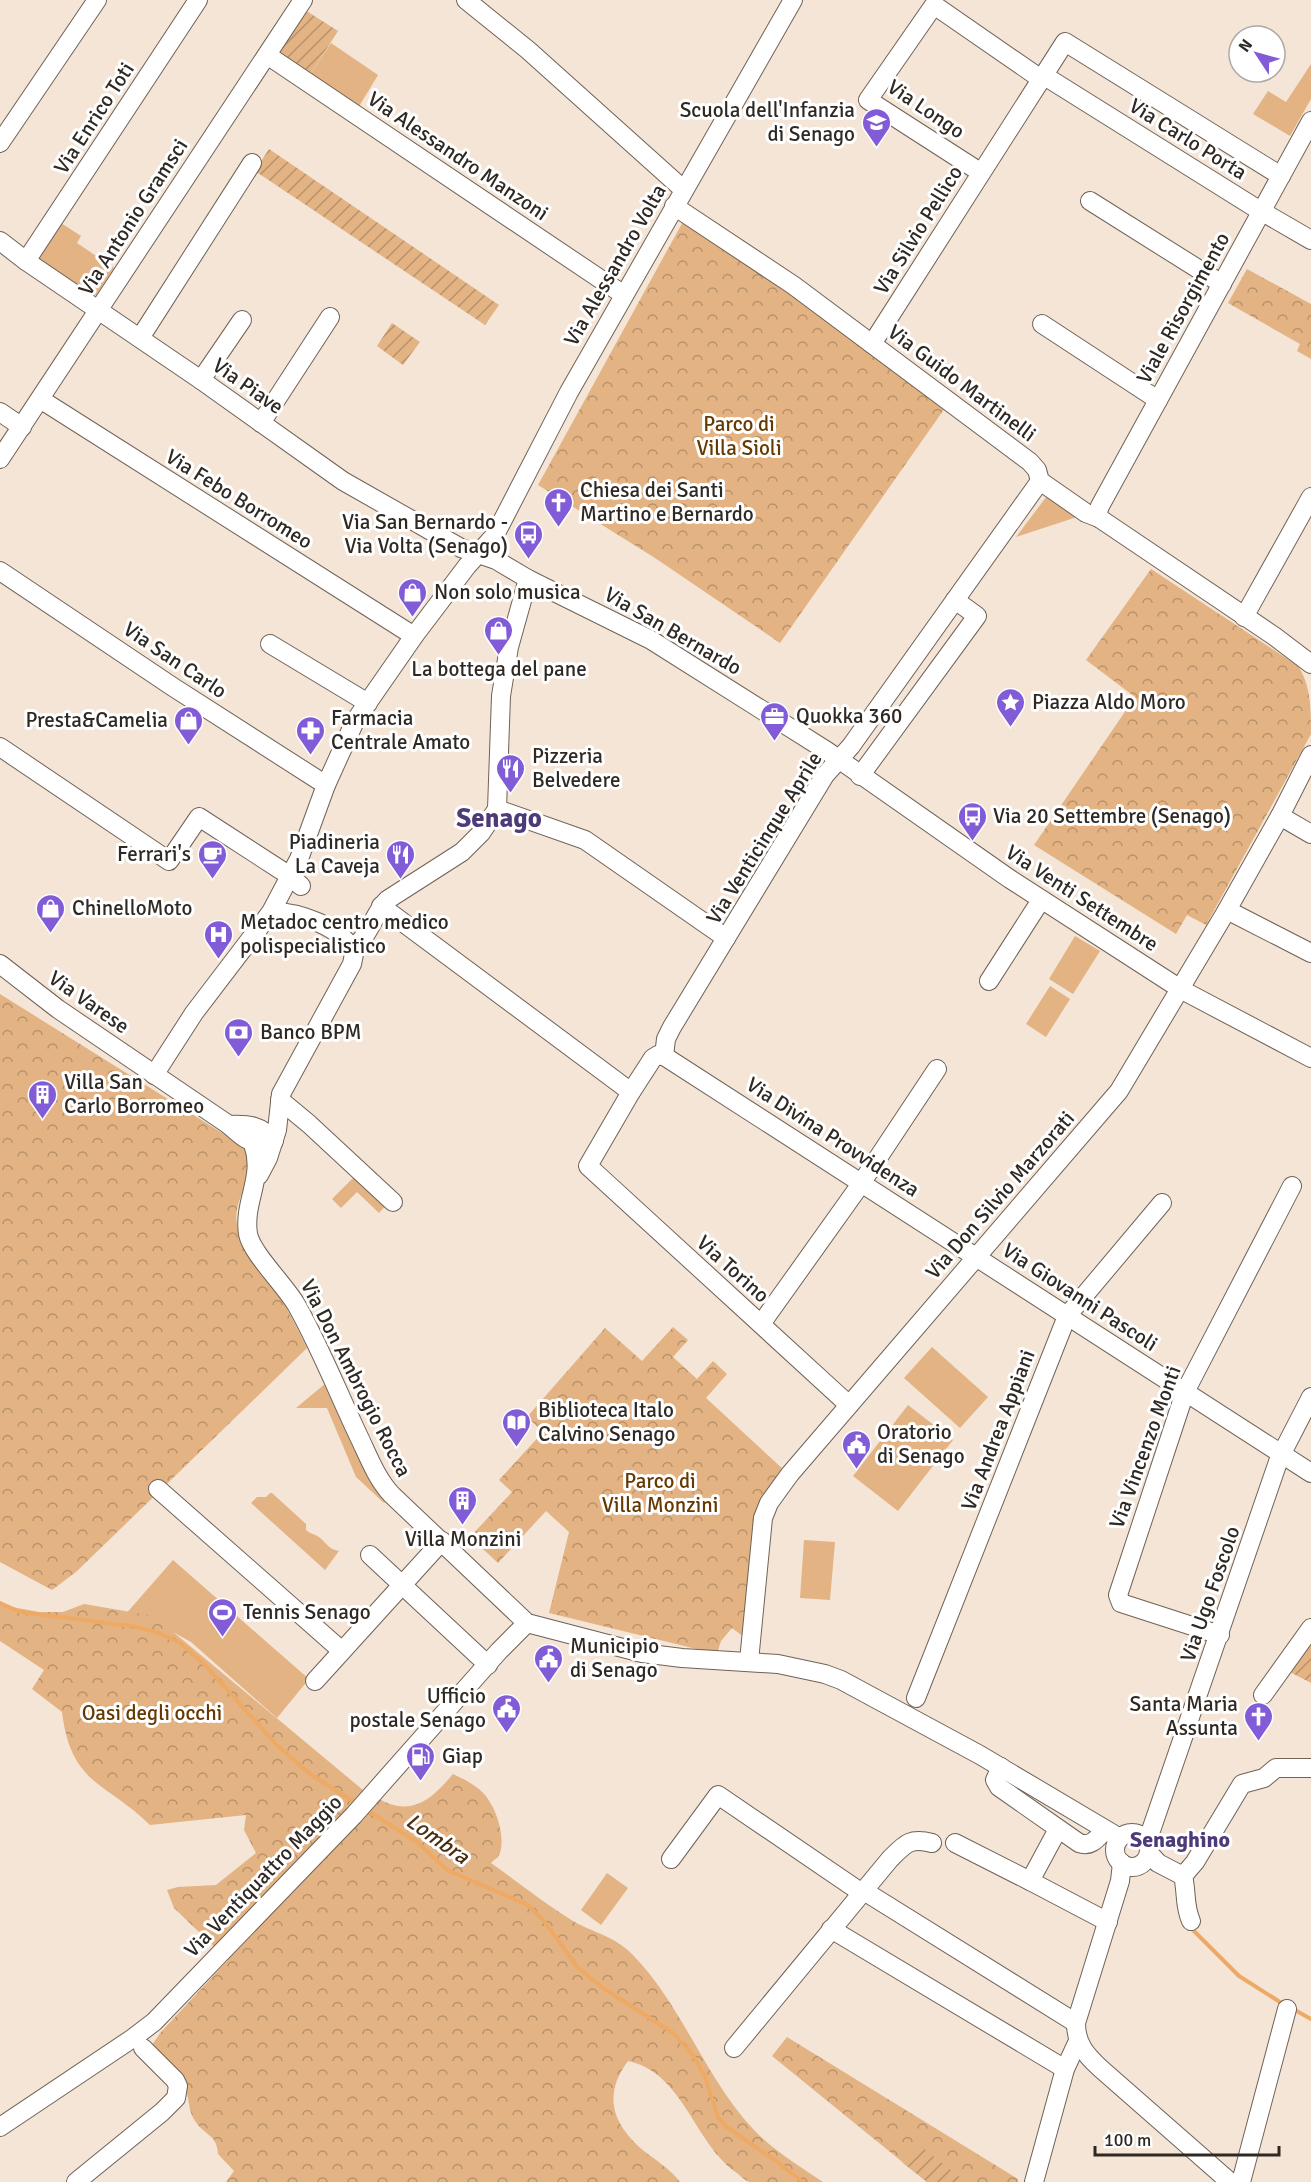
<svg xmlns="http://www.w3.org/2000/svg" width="1311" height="2182" font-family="Signika,sans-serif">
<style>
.grass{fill:#e3b383}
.forest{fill:url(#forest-crowns)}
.garden{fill:url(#garden-furrows)}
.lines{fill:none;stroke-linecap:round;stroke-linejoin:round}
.stream{stroke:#eeaa64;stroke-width:4}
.minor-casing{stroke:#6f6256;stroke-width:20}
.minor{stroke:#fff;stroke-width:18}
.labels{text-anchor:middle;stroke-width:6;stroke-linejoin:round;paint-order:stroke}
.street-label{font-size:21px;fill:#2f2924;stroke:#fff}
.poi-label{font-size:21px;fill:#2f2924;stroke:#fff;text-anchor:start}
.park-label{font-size:21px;fill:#653900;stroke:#fff}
.water-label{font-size:22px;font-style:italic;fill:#492e0f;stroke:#fff}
.neighbourhood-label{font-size:22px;font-weight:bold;fill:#4c3b78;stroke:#fff}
.district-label{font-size:27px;font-weight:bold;fill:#4c3b78;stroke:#fff}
</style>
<defs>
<pattern id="forest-crowns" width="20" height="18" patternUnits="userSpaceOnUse" patternTransform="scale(1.5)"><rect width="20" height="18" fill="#e3b383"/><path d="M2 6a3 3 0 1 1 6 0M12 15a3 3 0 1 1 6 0" fill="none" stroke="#b8926b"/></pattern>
<pattern id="garden-furrows" width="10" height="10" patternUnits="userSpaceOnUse" patternTransform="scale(1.5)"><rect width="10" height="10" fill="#e3b383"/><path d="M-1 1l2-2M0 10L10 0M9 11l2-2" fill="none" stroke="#b8926b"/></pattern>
</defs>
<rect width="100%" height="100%" fill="#f4e5d7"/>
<g class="grass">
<polygon points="331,43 378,75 358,108 309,76"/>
<polygon points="1311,64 1311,99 1290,136 1253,114 1268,91 1286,102"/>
<polygon points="76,195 79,197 61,223 81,236 77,243 114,268 96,295 90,296 38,261 37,253"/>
<polygon points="1047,496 1077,517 1016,537"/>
<circle cx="806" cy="765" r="7"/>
<polygon points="1075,936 1100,951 1073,994 1049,979"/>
<polygon points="1050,986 1070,999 1046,1037 1026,1024"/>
<polygon points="356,1175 387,1204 379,1213 357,1192 341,1208 332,1199"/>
<polygon points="932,1347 988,1397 960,1428 904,1378"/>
<polygon points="326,1383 387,1500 384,1503 356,1477 327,1408 296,1408"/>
<polygon points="908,1405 953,1440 898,1511 853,1476"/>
<path d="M 270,1493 L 272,1493 L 306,1524 L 306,1530 C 310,1534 315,1534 319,1537 C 326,1543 330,1550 339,1551 L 325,1570 L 251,1503 L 257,1497 L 266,1497 Z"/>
<polygon points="804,1540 835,1542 830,1600 800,1598"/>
<polygon points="173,1560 309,1679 277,1718 191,1642 160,1625 124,1616"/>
<polygon points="607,1873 628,1888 601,1925 581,1910"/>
</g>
<g class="forest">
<polygon points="685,218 846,331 945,408 780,643 655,558 538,485"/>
<polygon points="1247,269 1311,304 1311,359 1297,351 1300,344 1228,303"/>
<path d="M 1151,569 L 1298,666 C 1311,685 1311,711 1311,734 L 1206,925 L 1187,915 L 1176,934 L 1034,845 L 1135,697 L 1086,660 Z"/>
<path d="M 0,994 L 243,1146 C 263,1171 231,1198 237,1224 C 241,1246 260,1265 272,1283 C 285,1304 296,1326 307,1348 L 76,1572 L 52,1590 L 0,1562 Z"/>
<polygon points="673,1327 688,1340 673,1357 697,1379 713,1361 727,1374 706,1398 784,1470 764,1497 744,1637 732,1628 721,1641 717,1654 549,1613 569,1532 546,1511 498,1563 470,1537 512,1492 499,1480 543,1432 527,1417 605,1328 642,1361"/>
<path d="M 0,1602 L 12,1607 L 39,1612 L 63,1612 L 84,1604 L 154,1616 L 363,1790 C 404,1817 423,1810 453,1774 C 466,1780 480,1787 488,1799 C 497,1812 505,1836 500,1853 C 499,1857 494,1860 491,1863 C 518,1882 545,1904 573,1921 C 594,1933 614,1936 632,1954 C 682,2005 705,2078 754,2130 C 774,2151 799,2166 823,2182 C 809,2182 758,2182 749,2182 C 744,2180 739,2174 734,2171 C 694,2141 682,2072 628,2061 C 602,2096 613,2125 644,2151 C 657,2161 670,2169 680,2182 L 226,2182 L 234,2171 L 218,2154 C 217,2134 205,2136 195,2121 C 187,2109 190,2096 184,2086 C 177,2074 159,2060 149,2049 L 161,2032 L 228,1960 L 174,1908 L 167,1890 L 178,1887 L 216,1885 L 256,1853 L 244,1830 L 246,1815 L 150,1825 C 105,1781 71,1785 62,1712 L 32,1689 L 44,1670 L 0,1641 Z"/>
<polygon points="787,2037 1018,2179 1018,2182 927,2182 772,2056"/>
</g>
<g class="garden">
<polygon points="305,10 338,31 309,76 282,57 280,51"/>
<polygon points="269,149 499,305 485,325 255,171"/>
<polygon points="392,323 420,342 403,365 377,346"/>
<polygon points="1311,1645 1311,1683 1290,1672"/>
<polygon points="918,2144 966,2182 927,2182 903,2163"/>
</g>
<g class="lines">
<g class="stream">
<polyline points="0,1603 20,1612 137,1627 159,1633 180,1643 204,1664 276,1744 310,1774 356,1803"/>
<polyline points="365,1809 417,1842 447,1870 528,1905 544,1921 578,1968 603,1988 673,2033 693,2055 705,2077 718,2117 725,2126 776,2161 803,2182"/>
<polyline points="1192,1929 1239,1976 1283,2004"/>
<polyline points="1293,2009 1311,2019"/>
</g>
<defs>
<g id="minor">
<polyline points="466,0 528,50 684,190"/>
<polyline points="267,55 624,295"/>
<polyline points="1043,75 1254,207 1311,240"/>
<polyline points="0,143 97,0"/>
<polyline points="980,172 868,100 934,5 1041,79"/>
<polyline points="1090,201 1222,284"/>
<polyline points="674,206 793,285 1030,462 1037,470 1040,481 1086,513 1099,518 1274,636 1311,664"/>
<polyline points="0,241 26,261 201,380 343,481 461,548 496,560 528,579 651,640 827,751 1010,879 1182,990 1311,1058"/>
<polyline points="26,261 198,0"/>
<polyline points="1042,324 1158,400"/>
<polyline points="140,338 252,163"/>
<polyline points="872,344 1065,42 1281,176"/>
<polyline points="201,380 242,320"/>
<polyline points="40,399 414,636"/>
<polyline points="0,412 22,427"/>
<polyline points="261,423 330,317"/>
<polyline points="0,459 303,0"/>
<polyline points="1099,518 1098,512 1100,506 1311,121"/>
<polyline points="0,571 173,687 326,785"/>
<polyline points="1244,617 1311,497"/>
<polyline points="270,644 368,703"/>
<polyline points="0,747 169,861 199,817 290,876 301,886"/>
<polyline points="860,776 977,616 955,600"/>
<polyline points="497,809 585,840 726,938"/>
<polyline points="1280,816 1311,834"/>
<polyline points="381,906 631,1092"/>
<polyline points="1227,910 1311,953"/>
<path d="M 351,948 C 370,938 373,914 387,900 L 462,852 L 481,833 L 497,809 L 501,696 L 509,647 L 528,579"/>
<path d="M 0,964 L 58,1009 L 229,1125 C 239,1134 249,1144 263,1144"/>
<polyline points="989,981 1041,900"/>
<polyline points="664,1056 1311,1473"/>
<polyline points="664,1056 666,1039 672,1027 825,775 851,746 1040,481"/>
<polyline points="664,1056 658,1055 653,1058 631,1092 588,1166 849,1405"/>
<polyline points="154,1075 194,1013 271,912 299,859 326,785 355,721 414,636 467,566 495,535 569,392 793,0"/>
<polyline points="280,1100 309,1124 393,1202"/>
<path d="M 229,1125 C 248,1124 261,1125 274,1141"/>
<path d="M 253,1144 C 265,1177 243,1201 248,1234 C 252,1254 286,1286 297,1306 C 321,1349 339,1395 360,1439 C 369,1458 377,1479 392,1495 L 527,1623 L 642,1653 L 682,1658 L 778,1664 L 825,1674 L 841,1680 L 980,1755 L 1120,1838"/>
<path d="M 259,1175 L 268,1158 L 277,1130 L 281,1094 L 352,964 L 354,954 C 344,927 297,911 271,912"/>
<polyline points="761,1324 858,1188 937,1069"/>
<polyline points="158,1489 342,1651"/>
<polyline points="370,1555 488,1665"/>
<polyline points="1220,1635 1121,1603 1118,1595 1185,1392 1292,1186"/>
<polyline points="749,1661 763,1518 769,1503 790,1474 1119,1091 1227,910 1280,816 1311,755"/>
<polyline points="315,1681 442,1541"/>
<polyline points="1263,1695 1311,1628"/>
<polyline points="916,1698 1067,1316 1162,1203"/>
<path d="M 1001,1767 L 995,1780 L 999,1787 L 1079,1843 C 1090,1847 1096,1840 1103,1832"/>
<polyline points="1058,1829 1030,1881 1108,1922"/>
<circle cx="1132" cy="1850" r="17"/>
<polyline points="1147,1842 1279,1459 1311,1397"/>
<polyline points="955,1843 1030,1881"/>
<path d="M 1149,1853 L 1158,1863 L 1183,1876 C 1187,1892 1184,1906 1191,1921"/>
<polyline points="671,1859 718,1795 862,1893"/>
<path d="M 1122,1863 L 1120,1881 L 1076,2023 C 1076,2044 1086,2055 1100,2068 L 1230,2182"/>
<polyline points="1183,1876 1195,1862 1242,1784 1264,1778 1276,1768 1311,1768"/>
<polyline points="864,1891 1076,2023"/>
<polyline points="831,1929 1065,2069"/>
<path d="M 734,2048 L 890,1859 C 905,1844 910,1837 932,1843"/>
<polyline points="0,2127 133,2038 154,2022 354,1815 499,1651 527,1623"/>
<polyline points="76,2182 162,2112 176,2098 178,2086 175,2080 143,2048"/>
<polyline points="1034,2182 1065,2069 1078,2041"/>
<polyline points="1241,2182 1287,2009"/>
</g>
</defs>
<use href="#minor" class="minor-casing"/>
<use href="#minor" class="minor"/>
</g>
<defs>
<symbol id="school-pin" viewBox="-11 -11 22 30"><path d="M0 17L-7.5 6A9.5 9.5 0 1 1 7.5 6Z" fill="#825cd6" stroke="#fff"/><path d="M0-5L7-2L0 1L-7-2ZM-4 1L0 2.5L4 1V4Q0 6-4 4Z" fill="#fff"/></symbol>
<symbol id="church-pin" viewBox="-11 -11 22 30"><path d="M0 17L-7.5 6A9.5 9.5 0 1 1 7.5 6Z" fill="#825cd6" stroke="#fff"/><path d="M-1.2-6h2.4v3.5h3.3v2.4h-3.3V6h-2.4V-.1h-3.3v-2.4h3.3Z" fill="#fff"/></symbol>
<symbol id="bus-pin" viewBox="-11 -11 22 30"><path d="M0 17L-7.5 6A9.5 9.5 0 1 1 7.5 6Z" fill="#825cd6" stroke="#fff"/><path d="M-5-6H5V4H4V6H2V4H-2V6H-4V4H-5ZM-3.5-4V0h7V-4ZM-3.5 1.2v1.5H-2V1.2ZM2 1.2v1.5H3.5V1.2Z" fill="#fff"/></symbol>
<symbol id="shop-pin" viewBox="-11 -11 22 30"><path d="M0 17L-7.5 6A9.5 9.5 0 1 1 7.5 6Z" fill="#825cd6" stroke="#fff"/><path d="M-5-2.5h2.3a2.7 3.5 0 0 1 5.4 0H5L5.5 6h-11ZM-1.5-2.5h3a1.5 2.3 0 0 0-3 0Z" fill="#fff"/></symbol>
<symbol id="sight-pin" viewBox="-11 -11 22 30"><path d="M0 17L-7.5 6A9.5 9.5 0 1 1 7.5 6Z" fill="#825cd6" stroke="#fff"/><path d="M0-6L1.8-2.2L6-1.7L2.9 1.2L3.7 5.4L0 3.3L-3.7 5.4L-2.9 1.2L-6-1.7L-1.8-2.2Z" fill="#fff"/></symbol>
<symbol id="office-pin" viewBox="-11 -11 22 30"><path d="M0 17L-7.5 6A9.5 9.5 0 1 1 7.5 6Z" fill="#825cd6" stroke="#fff"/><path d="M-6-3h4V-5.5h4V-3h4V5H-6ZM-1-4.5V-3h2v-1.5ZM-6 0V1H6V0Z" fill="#fff"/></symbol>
<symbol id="pharmacy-pin" viewBox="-11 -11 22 30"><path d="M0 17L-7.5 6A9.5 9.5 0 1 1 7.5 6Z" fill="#825cd6" stroke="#fff"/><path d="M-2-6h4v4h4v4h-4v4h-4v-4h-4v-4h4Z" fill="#fff"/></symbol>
<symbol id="restaurant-pin" viewBox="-11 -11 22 30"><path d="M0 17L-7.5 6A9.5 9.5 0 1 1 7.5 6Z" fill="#825cd6" stroke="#fff"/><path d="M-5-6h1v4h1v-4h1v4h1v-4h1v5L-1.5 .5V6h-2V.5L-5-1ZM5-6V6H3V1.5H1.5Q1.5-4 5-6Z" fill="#fff"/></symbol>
<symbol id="cafe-pin" viewBox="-11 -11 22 30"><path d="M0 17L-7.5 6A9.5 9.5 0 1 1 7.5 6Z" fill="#825cd6" stroke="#fff"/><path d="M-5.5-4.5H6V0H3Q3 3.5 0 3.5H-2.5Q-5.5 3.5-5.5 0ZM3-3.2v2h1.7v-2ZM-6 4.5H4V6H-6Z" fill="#fff"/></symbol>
<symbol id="hospital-pin" viewBox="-11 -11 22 30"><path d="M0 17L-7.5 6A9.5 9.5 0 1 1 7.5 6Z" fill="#825cd6" stroke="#fff"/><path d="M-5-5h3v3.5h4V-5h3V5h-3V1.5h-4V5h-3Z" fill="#fff"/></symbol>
<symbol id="bank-pin" viewBox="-11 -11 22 30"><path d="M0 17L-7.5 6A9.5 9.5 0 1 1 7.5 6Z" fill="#825cd6" stroke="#fff"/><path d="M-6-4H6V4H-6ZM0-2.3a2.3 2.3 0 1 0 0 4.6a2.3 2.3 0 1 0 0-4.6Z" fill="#fff"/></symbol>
<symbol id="building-pin" viewBox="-11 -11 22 30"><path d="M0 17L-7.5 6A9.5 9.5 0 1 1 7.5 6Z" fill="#825cd6" stroke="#fff"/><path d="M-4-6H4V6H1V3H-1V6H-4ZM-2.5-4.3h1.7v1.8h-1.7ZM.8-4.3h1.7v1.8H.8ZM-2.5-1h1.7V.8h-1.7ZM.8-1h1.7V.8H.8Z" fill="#fff"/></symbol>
<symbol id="library-pin" viewBox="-11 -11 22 30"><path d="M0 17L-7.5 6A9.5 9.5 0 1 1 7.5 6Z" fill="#825cd6" stroke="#fff"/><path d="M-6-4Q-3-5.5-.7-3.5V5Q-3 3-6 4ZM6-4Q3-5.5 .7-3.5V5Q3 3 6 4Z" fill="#fff"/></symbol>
<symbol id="civic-pin" viewBox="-11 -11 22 30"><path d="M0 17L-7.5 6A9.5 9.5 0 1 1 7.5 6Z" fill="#825cd6" stroke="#fff"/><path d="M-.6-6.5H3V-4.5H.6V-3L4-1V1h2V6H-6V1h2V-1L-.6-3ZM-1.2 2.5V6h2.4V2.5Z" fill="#fff"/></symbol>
<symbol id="stadium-pin" viewBox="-11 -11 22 30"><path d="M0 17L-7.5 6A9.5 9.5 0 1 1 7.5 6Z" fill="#825cd6" stroke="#fff"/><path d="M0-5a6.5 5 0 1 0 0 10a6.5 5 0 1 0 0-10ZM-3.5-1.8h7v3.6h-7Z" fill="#fff"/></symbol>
<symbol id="fuel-pin" viewBox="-11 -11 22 30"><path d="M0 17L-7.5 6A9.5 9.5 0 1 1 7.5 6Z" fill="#825cd6" stroke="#fff"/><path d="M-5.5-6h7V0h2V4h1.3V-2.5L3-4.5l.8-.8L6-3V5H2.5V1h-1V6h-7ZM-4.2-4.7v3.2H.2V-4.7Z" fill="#fff"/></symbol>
</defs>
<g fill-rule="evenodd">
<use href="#school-pin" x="860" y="106" width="33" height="45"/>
<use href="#church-pin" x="542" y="486" width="33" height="45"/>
<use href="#bus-pin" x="512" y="518" width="33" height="45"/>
<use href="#shop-pin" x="396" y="576" width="33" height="45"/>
<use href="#shop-pin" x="482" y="614" width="33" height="45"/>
<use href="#sight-pin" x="994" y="686" width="33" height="45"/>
<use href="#office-pin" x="758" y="700" width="33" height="45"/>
<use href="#shop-pin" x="172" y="704" width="33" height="45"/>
<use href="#pharmacy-pin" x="294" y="714" width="33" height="45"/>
<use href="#restaurant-pin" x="494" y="752" width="33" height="45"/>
<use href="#bus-pin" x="956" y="800" width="33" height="45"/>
<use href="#cafe-pin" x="196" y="838" width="33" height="45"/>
<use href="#restaurant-pin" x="384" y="838" width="33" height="45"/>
<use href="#shop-pin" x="34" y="892" width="33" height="45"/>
<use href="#hospital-pin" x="202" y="918" width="33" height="45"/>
<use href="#bank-pin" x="222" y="1016" width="33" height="45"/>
<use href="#building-pin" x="26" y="1078" width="33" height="45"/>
<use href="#library-pin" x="500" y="1406" width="33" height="45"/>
<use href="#civic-pin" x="840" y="1428" width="33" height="45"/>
<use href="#building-pin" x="446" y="1484" width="33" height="45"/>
<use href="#stadium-pin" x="206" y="1596" width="33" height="45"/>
<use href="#civic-pin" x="532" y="1642" width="33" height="45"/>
<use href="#civic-pin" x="490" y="1692" width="33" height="45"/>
<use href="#church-pin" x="1242" y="1700" width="33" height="45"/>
<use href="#fuel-pin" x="404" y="1740" width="33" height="45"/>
</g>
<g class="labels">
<g class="street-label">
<text transform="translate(926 109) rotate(34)" y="7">Via Longo</text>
<text transform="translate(94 118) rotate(-57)" y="7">Via Enrico Toti</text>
<text transform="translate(1188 139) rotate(32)" y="7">Via Carlo Porta</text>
<text transform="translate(458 156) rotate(34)" y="7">Via Alessandro Manzoni</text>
<text transform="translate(133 217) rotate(-57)" y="7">Via Antonio Gramsci</text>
<text transform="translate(918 230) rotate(-58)" y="7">Via Silvio Pellico</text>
<text transform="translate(615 265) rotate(-60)" y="7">Via Alessandro Volta</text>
<text transform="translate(1183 308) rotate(-61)" y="7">Viale Risorgimento</text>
<text transform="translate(962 383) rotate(37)" y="7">Via Guido Martinelli</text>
<text transform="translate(248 386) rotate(35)" y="7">Via Piave</text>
<text transform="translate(239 499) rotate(32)" y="7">Via Febo Borromeo</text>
<text transform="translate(673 631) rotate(30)" y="7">Via San Bernardo</text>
<text transform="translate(175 660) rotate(34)" y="7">Via San Carlo</text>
<text transform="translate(764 838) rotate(-58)" y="7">Via Venticinque Aprile</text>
<text transform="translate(1082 898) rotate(33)" y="7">Via Venti Settembre</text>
<text transform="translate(89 1002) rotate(35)" y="7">Via Varese</text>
<text transform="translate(833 1137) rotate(33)" y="7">Via Divina Provvidenza</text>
<text transform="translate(1000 1195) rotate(-49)" y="7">Via Don Silvio Marzorati</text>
<text transform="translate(733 1269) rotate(42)" y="7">Via Torino</text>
<text transform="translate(1080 1297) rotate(33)" y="7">Via Giovanni Pascoli</text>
<text transform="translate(356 1378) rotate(63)" y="7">Via Don Ambrogio Rocca</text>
<text transform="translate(998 1430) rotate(-69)" y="7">Via Andrea Appiani</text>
<text transform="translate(1145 1447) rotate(-70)" y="7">Via Vincenzo Monti</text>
<text transform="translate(1210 1594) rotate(-71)" y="7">Via Ugo Foscolo</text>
<text transform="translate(263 1876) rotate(-46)" y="7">Via Ventiquattro Maggio</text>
</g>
<g class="poi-label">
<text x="855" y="117" text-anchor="end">Scuola dell'Infanzia<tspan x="855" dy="24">di Senago</tspan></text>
<text x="580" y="497">Chiesa dei Santi<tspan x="580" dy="24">Martino e Bernardo</tspan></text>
<text x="508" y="529" text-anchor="end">Via San Bernardo -<tspan x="508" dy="24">Via Volta (Senago)</tspan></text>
<text x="434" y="599">Non solo musica</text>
<text x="499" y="676" text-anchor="middle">La bottega del pane</text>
<text x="1032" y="709">Piazza Aldo Moro</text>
<text x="796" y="723">Quokka 360</text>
<text x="331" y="725">Farmacia<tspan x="331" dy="24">Centrale Amato</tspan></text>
<text x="168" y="727" text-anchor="end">Presta&amp;Camelia</text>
<text x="532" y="763">Pizzeria<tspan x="532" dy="24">Belvedere</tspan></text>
<text x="993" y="823">Via 20 Settembre (Senago)</text>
<text x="380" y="849" text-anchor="end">Piadineria<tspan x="380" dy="24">La Caveja</tspan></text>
<text x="191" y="861" text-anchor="end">Ferrari's</text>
<text x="72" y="915">ChinelloMoto</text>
<text x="240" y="929">Metadoc centro medico<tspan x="240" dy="24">polispecialistico</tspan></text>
<text x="260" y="1039">Banco BPM</text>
<text x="64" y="1089">Villa San<tspan x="64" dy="24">Carlo Borromeo</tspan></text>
<text x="538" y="1417">Biblioteca Italo<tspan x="538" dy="24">Calvino Senago</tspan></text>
<text x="877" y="1439">Oratorio<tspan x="877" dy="24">di Senago</tspan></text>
<text x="463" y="1546" text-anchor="middle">Villa Monzini</text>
<text x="243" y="1619">Tennis Senago</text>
<text x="570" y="1653">Municipio<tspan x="570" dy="24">di Senago</tspan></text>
<text x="486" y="1703" text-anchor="end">Ufficio<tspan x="486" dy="24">postale Senago</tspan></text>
<text x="1238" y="1711" text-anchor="end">Santa Maria<tspan x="1238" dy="24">Assunta</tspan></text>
<text x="442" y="1763">Giap</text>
</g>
<g class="park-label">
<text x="739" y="431">Parco di<tspan x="739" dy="24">Villa Sioli</tspan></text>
<text x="660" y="1488">Parco di<tspan x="660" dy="24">Villa Monzini</tspan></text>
<text x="152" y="1720">Oasi degli occhi</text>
</g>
<g class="water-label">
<text transform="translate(438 1838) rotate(35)" y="8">Lombra</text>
</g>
<g class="neighbourhood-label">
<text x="1180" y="1847">Senaghino</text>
</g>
<g class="district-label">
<text x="499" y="827">Senago</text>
</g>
</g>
<g transform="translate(1257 54) rotate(306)"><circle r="28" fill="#ffffff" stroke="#aca9a7" stroke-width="1.5"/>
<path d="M0-4.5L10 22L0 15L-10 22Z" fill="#825cd6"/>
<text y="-9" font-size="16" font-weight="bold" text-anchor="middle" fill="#2f2924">N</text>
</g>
<path d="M1095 2146v9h184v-9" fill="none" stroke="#2f2924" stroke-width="3"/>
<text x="1104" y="2146" font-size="18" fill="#2f2924" stroke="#ffffff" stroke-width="4.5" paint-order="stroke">100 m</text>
</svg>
